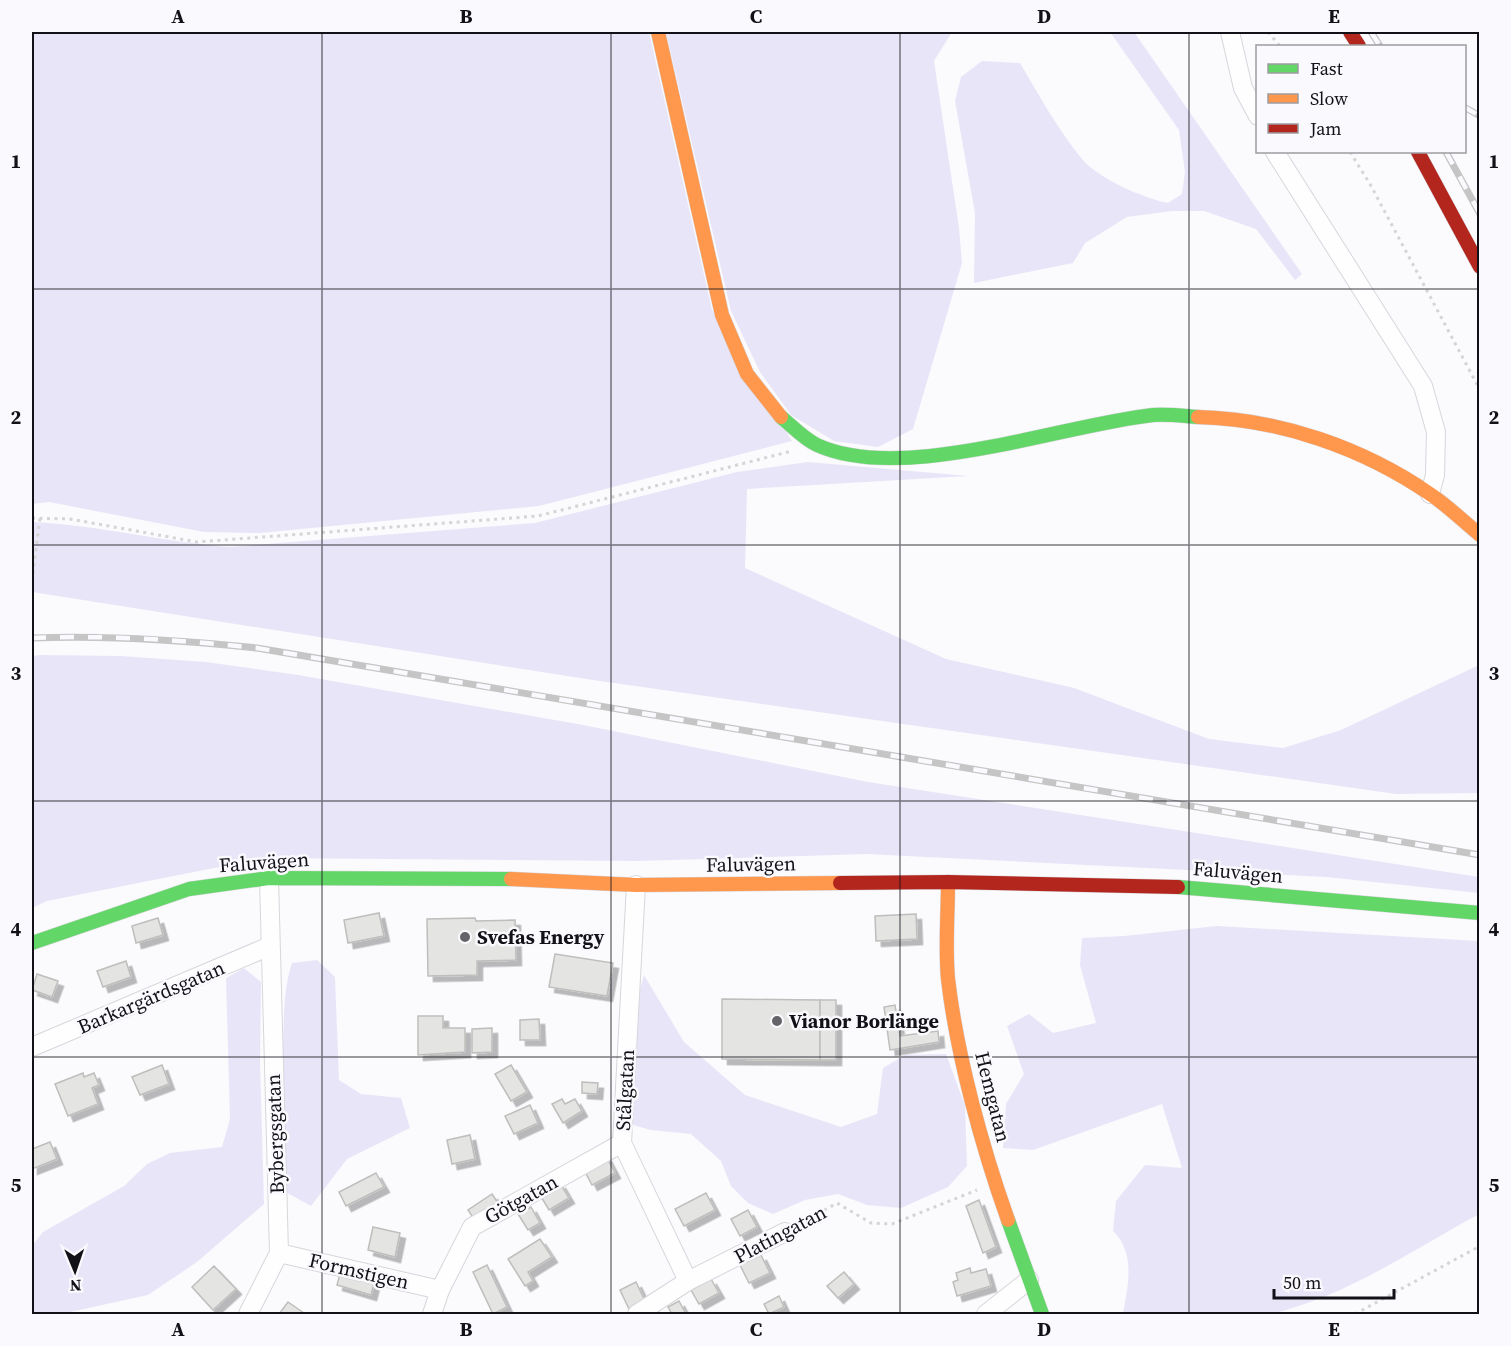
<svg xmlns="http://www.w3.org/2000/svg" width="1511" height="1346" font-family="'Source Serif 4',serif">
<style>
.green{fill:#e9e5f9}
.building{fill:#e4e4e2;stroke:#bebebc;stroke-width:1.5;filter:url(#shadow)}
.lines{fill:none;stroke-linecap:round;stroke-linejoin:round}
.street-casing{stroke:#d7d6db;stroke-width:20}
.fast-casing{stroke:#d7d6db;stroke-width:15}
.slow-casing{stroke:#d7d6db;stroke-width:15}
.jam-casing{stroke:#d7d6db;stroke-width:15}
.path{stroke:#d5d5d5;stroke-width:3;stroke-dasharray:3 4.5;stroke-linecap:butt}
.street{stroke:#fefeff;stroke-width:18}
.fast{stroke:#63d668;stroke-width:14}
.slow{stroke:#ff974d;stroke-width:14}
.jam{stroke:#b3261e;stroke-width:14}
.rail-casing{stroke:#c5c5c6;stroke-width:7}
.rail{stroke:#faf9fd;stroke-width:4.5;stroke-dasharray:14;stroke-linecap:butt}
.grid{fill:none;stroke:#121117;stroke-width:1.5;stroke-opacity:0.55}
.poi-dot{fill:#646367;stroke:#faf9fd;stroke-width:2}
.labels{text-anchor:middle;stroke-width:5;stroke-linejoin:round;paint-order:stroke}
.street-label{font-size:20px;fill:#121117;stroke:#faf9fd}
.poi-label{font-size:20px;font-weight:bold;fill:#121117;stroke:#faf9fd;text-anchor:start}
.neatline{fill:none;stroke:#121117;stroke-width:2}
.grid-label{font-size:20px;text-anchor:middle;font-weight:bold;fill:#121117}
</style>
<defs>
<filter id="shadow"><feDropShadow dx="5.5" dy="5.5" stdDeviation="0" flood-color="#0004"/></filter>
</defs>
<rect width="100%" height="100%" fill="#fbfafc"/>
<g class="green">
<polygon points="32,32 649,32 712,310 792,441 539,506 260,533 204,532 49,502 32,504"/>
<polygon points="666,32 952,32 934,61 959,228 962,263 913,429 878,447 834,441 791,415 760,372 731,311"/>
<path d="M 1110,32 L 1134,32 L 1302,274 L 1295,280 L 1256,229 L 1204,211 L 1172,211 L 1127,217 L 1085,243 L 1073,263 L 974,283 L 975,213 L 955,101 L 961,77 L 982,61 L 1020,63 C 1039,95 1058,130 1082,159 C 1099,179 1143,198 1168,203 L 1182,194 L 1185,172 L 1179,130 Z"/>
<path d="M 808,462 L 968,476 L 747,489 L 745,568 L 946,659 L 1074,688 L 1209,739 L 1283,748 L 1341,730 L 1479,665 L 1479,793 L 1396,794 L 593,680 L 32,592 L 32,522 C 98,525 163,542 230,547 L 535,523 L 737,472 Z"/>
<polygon points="41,655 120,656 206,662 298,675 583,725 868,782 1479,877 1479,893 1326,877 866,854 638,861 265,858 47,901 32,908 32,656"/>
<path d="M 1217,926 L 1479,941 L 1479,1214 C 1412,1250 1346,1297 1270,1314 L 1123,1314 C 1128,1286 1136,1253 1113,1231 L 1116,1201 L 1145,1165 L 1182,1168 L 1162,1104 L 1033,1150 L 1003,1148 L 1006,1104 L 1024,1074 L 1007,1026 L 1029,1014 L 1053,1033 L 1096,1023 L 1080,965 L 1082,938 L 1124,936 Z"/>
<path d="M 317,960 L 335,977 L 339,1080 L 361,1094 L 401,1098 L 410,1128 L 347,1159 L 311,1206 L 284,1191 C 282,1144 282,1097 283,1049 C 284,1020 283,990 292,963 Z"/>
<polygon points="244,968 261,982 260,1063 264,1204 197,1262 148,1295 61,1314 32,1314 32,1246 43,1232 124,1186 147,1164 170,1153 222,1147 230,1119 226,978"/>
<path d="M 644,975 L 684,1042 L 745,1095 L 841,1127 L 877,1114 L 883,1068 L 905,1055 L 946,1054 L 965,1106 L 967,1166 L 948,1187 L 901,1208 L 867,1205 L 838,1194 L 805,1200 L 773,1214 L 748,1203 L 731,1186 L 721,1161 L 691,1134 L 651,1130 L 633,1125 C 629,1076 630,1022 644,975 Z"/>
</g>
<g class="building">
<polygon points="379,913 384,936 348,943 344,920"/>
<polygon points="916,914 917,939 876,941 875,916"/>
<polygon points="158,918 163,935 136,943 132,926"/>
<polygon points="475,918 476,921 515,920 516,960 477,961 477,975 428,976 427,919"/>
<polygon points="555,954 613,963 607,996 549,987"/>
<polygon points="126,961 131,977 103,987 97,971"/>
<polygon points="37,974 58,981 52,997 32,990"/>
<polygon points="722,999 820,1000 820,1060 722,1059"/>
<rect x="820" y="1000" width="16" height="60"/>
<polygon points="895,1005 900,1036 938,1031 939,1042 890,1050 884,1007"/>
<polygon points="418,1016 443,1016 443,1028 465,1028 465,1052 418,1055"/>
<polygon points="539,1019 540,1040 520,1040 520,1020"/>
<polygon points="492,1028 492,1052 472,1053 472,1029"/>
<polygon points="162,1065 169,1084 140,1095 132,1077"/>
<polygon points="511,1065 527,1092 511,1101 495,1074"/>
<polygon points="83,1073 84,1077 94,1073 99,1085 92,1088 98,1104 68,1116 55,1084"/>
<polygon points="582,1082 598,1083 597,1094 582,1093"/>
<polygon points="562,1099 565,1104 575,1099 582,1111 563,1123 552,1104"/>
<polygon points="530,1105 538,1123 514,1134 505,1116"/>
<polygon points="470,1135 475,1159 452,1164 447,1140"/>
<polygon points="50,1142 57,1159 32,1169 32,1149"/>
<polygon points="606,1156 615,1173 592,1185 583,1168"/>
<polygon points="376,1173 384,1187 346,1206 339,1192"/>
<polygon points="560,1183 569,1198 549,1210 540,1195"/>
<polygon points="706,1193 715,1210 684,1226 675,1209"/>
<polygon points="492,1194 498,1203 474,1219 468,1210"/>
<polygon points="979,1200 996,1247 983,1253 966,1206"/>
<polygon points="531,1207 540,1223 528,1230 518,1214"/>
<polygon points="748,1210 757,1227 740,1236 731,1219"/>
<polygon points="373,1227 400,1233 395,1257 368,1250"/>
<polygon points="540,1239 552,1257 528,1272 533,1281 525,1286 508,1259"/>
<polygon points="761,1255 770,1273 749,1283 740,1265"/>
<polygon points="487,1265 507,1307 493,1314 473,1272"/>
<polygon points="214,1266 236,1289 213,1310 192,1287"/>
<polygon points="970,1268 971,1273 986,1269 991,1286 957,1296 953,1282 958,1280 956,1273"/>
<polygon points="341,1270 375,1280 371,1295 337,1285"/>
<polygon points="844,1272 854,1284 838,1298 827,1286"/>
<polygon points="711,1279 719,1293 699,1304 691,1290"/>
<polygon points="636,1282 646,1303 630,1311 620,1290"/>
<polygon points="779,1296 784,1307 769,1314 764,1304"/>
<polygon points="679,1301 686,1314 672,1314 668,1307"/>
<polygon points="288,1302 304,1313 303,1314 279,1314"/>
</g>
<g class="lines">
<defs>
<g id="street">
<polyline points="1230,32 1243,88 1258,116"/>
<polyline points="1275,152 1423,386 1436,432 1435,475 1430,494"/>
<polyline points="636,885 622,1143 688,1281"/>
<polyline points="32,1047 270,946"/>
<polyline points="279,1253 440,1290"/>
<polyline points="248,1314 279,1253 269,878"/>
<polyline points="432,1314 440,1290 472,1227 622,1143"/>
<polyline points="637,1314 688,1281 785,1232"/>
<polyline points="986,1314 1029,1280"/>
</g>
<g id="fast">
<path d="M 781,417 C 792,426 804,439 817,445 C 902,484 1061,425 1153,415 C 1168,414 1184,416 1198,417"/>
<polyline points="1178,887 1480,913"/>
<polyline points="32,943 189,889 269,878 511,879"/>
<polyline points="1008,1220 1042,1314"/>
</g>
<g id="slow">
<polyline points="658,32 722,315 747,374 781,417"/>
<path d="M 1198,417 C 1280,419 1363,448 1430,494 C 1448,506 1464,522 1480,535"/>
<polyline points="511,879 636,885 840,883"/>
<path d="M 948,882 C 948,914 945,948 948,979 C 957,1056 982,1147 1008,1220"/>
</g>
<g id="jam">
<polyline points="1350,32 1359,46"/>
<polyline points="1418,152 1480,267"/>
<polyline points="840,883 948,882 1178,887"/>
</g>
</defs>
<use href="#street" class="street-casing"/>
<use href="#fast" class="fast-casing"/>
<use href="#slow" class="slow-casing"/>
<use href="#jam" class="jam-casing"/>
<g class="path">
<polyline points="1268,32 1280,46"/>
<polyline points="1350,152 1370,184 1480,390"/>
<polyline points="32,518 70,519 197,542 538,516 792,451"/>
<polyline points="32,581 40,518"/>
<polyline points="798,1225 837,1203 871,1223 892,1224 977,1190"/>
<polyline points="1355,1314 1480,1246"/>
</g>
<use href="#street" class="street"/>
<use href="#fast" class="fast"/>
<use href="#slow" class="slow"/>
<use href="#jam" class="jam"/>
<defs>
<g id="rail">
<polyline points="1371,32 1380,46"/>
<polyline points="1464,107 1480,116"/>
<polyline points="1446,152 1480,214"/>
<path d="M 32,638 C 107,635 182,640 257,648 L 1480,855"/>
</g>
</defs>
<use href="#rail" class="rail-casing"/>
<use href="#rail" class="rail"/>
</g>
<path class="grid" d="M 322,32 L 322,1314M 611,32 L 611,1314M 900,32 L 900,1314M 1189,32 L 1189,1314M 32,289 L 1480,289M 32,545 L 1480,545M 32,801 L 1480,801M 32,1057 L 1480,1057"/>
<g class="poi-dot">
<circle cx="465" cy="937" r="6"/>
<circle cx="777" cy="1021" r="6"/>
</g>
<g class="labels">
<g class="street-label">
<text transform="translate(264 862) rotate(-4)" y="7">Faluvägen</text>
<text transform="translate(751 864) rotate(-1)" y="7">Faluvägen</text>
<text transform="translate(1238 872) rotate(5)" y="7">Faluvägen</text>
<text transform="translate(151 997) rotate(-23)" y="7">Barkargärdsgatan</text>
<text transform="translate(625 1090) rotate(-87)" y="7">Stålgatan</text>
<text transform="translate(993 1097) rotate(76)" y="7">Hemgatan</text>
<text transform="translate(275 1134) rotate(-92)" y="7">Bybergsgatan</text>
<text transform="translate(521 1199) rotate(-29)" y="7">Götgatan</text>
<text transform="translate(780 1234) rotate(-28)" y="7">Platingatan</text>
<text transform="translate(359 1271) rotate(13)" y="7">Formstigen</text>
</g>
<g class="poi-label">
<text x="477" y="944">Svefas Energy</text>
<text x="789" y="1028">Vianor Borlänge</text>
</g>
</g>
<rect width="1511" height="1346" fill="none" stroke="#faf9fd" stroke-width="66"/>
<rect x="1256" y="45" width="210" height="108" fill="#faf9fd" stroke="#9d9ca1" stroke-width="1.5"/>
<rect x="1268" y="64" width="30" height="9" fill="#63d668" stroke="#9d9ca1" stroke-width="1.5"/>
<text x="1310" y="75" font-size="18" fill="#121117">Fast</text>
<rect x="1268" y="94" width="30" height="9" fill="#ff974d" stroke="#9d9ca1" stroke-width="1.5"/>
<text x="1310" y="105" font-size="18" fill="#121117">Slow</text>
<rect x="1268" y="124" width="30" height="9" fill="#b3261e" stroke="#9d9ca1" stroke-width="1.5"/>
<text x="1310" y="135" font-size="18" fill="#121117">Jam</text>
<g transform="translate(75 1271) rotate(178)" stroke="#faf9fd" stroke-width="4.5" paint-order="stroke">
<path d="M0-4.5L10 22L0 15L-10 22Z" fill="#121117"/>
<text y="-9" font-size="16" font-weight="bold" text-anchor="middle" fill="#121117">N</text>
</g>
<path d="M1274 1289v9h120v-9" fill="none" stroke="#121117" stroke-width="3"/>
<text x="1283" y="1289" font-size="18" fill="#121117" stroke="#faf9fd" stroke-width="4.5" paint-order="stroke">50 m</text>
<rect x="33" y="33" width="1445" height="1280" class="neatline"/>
<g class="grid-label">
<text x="178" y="23">A</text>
<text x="466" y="23">B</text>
<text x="756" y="23">C</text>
<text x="1044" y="23">D</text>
<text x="1334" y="23">E</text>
<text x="16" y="168">1</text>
<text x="1494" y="168">1</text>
<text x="16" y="424">2</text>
<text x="1494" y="424">2</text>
<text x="16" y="680">3</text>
<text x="1494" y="680">3</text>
<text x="16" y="936">4</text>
<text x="1494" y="936">4</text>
<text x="16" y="1192">5</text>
<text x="1494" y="1192">5</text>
<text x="178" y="1336">A</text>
<text x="466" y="1336">B</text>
<text x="756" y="1336">C</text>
<text x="1044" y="1336">D</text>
<text x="1334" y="1336">E</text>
</g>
</svg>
